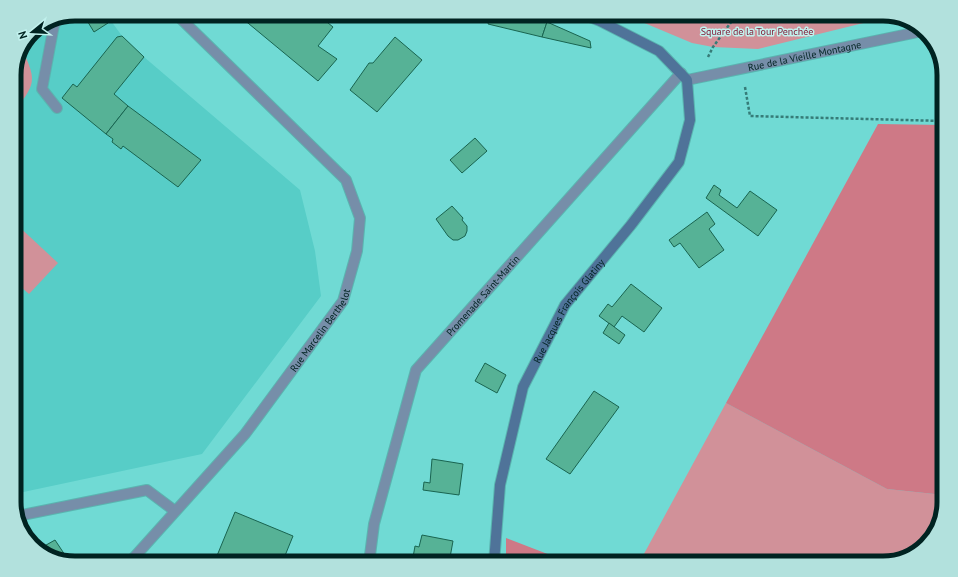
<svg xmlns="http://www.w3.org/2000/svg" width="958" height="577" font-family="'PT Sans',sans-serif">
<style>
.built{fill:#57cdc7}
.green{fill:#d19199}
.forest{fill:#ce7986}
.building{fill:#56b296;stroke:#196450}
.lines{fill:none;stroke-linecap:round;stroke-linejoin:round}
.service-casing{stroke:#5ab5b0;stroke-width:12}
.minor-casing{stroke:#5ab5b0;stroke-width:12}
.tertiary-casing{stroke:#5ab5b0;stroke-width:12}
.secondary-casing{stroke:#5ab5b0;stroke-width:12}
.path{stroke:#367c78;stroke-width:2.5;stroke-dasharray:3 2;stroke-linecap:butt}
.service{stroke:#768ea9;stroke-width:10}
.minor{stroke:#768ea9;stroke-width:10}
.tertiary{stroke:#768ea9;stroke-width:10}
.secondary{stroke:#4f7399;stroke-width:10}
.labels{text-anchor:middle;stroke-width:3;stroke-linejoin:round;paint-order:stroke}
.park-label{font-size:10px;fill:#831d38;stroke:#c1f1ed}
.street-label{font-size:10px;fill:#002321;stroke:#c1f1ed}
.rim{fill:none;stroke:#002321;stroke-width:5}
</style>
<rect width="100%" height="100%" fill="#70dad4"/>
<polygon class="built" points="75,14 106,14 122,36 144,57 300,190 315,251 321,296 202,454 14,494 14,71 32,32"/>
<g class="green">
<polygon points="623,14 883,14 892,16 758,49 713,47 692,43"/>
<path d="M 23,51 C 37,81 35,85 14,111 L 14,71 Z"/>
<polygon points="14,222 58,263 29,294 14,281"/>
<path d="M 726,403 L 887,489 L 944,495 C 944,518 934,541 914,554 C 907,559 893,561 884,563 L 639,563 Z"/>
</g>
<g class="forest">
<polygon points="878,124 944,125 944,495 887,489 726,403"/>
<polygon points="506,538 571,563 506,563"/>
</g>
<g class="building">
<polygon points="83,14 102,14 108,23 94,32"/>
<polygon points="237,14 317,14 333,27 318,46 337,59 318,81"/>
<polygon points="491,14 529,14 547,22 542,37 488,24"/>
<polygon points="547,22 590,41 591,48 542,37"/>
<polygon points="122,36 144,57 114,94 128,106 106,134 62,98 73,84 77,87 117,37"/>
<polygon points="395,37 422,60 377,112 350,90 369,63 373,63"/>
<polygon points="128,106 201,160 178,187 123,146 121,149 112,142 113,139 106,134"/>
<polygon points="475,138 487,151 462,173 450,160"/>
<polygon points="714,185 721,190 719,195 737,208 750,191 777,210 758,236 706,198"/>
<polygon points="452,206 463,218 462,220 467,226 467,231 465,236 458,240 453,240 448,236 436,219"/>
<polygon points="707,212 715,224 709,229 724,250 699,268 680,243 674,247 669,240"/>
<polygon points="631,284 662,308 644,332 622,316 614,327 599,316 608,304 612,307"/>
<polygon points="609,323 625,335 619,344 603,333"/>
<polygon points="485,363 506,375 497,393 475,381"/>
<polygon points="594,391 619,407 570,474 546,459"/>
<polygon points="432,459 463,464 459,495 423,490 424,482 430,483"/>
<polygon points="235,512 293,536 282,563 214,563"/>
<polygon points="422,535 453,541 449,563 412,563 415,546 419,547"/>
<polygon points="55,540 65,555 59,559 44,555 39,549"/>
</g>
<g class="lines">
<defs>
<g id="service">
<polyline points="57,108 42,89 54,25 57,21"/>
<path id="s1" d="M 369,563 L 374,524 L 416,370 L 681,73"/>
</g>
<g id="minor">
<path id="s2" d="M 687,80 L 923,31"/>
<polyline points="17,516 147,490 175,511"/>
</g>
<g id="tertiary">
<path id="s3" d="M 129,563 L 245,434 L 343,301 L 357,251 L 360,218 L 346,180 L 176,14"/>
</g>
<g id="secondary">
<path id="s4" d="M 494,563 L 500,485 L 523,387 L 565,305 L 631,225 L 679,162 L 690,120 L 687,80 L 659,51 L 600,21 L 582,14"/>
</g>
</defs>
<use href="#service" class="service-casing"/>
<use href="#minor" class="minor-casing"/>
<use href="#tertiary" class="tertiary-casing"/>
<use href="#secondary" class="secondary-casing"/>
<g class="path">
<polyline points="28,41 33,38"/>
<polyline points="708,57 713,47 737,14"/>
<polyline points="745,87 750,116 944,121"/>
</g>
<use href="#service" class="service"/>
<use href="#minor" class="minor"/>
<use href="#tertiary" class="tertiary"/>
<use href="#secondary" class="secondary"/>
</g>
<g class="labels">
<g class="park-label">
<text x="757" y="35">Square de la Tour Penchée</text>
</g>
<g class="street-label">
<text dy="4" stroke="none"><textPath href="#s2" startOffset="120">Rue de la Vieille Montagne</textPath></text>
<text dy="4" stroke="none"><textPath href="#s1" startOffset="299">Promenade Saint-Martin</textPath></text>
<text dy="4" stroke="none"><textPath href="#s4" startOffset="268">Rue Jacques François Glatiny</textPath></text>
<text dy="4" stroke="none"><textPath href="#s3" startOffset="302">Rue Marcelin Berthelot</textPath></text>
</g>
</g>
<path d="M0 0H958V577H0ZM75 21H883A54 54 0 0 1 937 75V502A54 54 0 0 1 883 556H75A54 54 0 0 1 21 502V75A54 54 0 0 1 75 21Z" fill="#b2e1dd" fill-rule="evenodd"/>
<path class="rim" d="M75 21H883A54 54 0 0 1 937 75V502A54 54 0 0 1 883 556H75A54 54 0 0 1 21 502V75A54 54 0 0 1 75 21Z"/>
<g transform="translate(32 32) rotate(252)" stroke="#c1f1ed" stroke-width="3" paint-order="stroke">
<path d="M0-3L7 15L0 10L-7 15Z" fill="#002321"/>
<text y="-6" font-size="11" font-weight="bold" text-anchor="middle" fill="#002321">N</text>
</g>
</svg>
